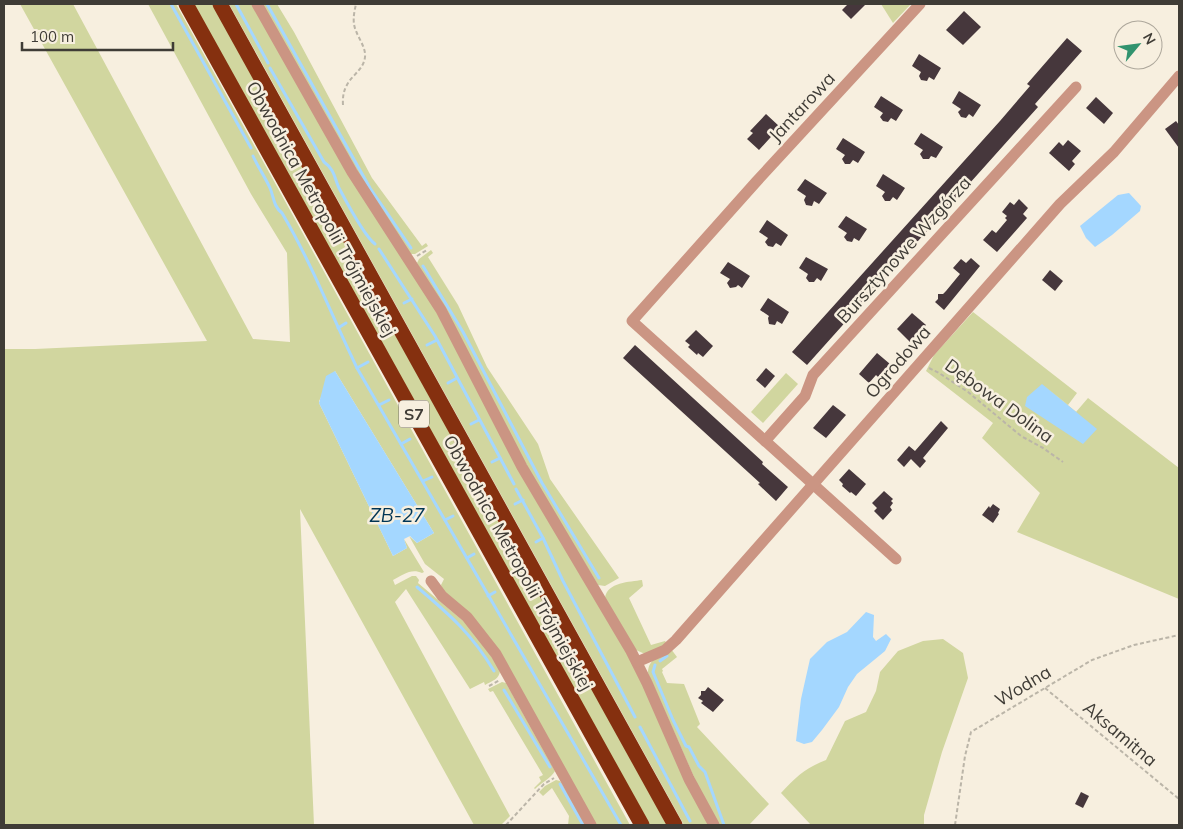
<svg xmlns="http://www.w3.org/2000/svg" width="1183" height="829" font-family="Mulish,sans-serif">
<style>
.green{fill:#d1d69f}
.water{fill:#a4d7ff}
.lines{fill:none;stroke-linecap:round;stroke-linejoin:round}
.stream{stroke:#a4d7ff;stroke-width:3}
.building{fill:#46373c}
.path{stroke:#bbb5a8;stroke-width:2;stroke-dasharray:4 2.5;stroke-linecap:butt}
.minor{stroke:#cb9583;stroke-width:11}
.highway{stroke:#85300f;stroke-width:15}
.labels{text-anchor:middle;stroke-width:5;stroke-linejoin:round;paint-order:stroke}
.shield{fill:#f7efdf;stroke:#767269;stroke-width:1}
.shield-label{font-size:16px;font-weight:bold;fill:#3f3c36}
.street-label{font-size:18px;fill:#3f3c36;stroke:#f7efdf}
.water-label{font-size:19px;font-style:italic;fill:#003554;stroke:#f7efdf}
</style>
<rect width="100%" height="100%" fill="#f7efdf"/>
<g class="green">
<path d="M 20,4 L 73,4 L 253,339 L 290,342 L 287,253 L 251,194 L 148,4 L 176,4 L 630,825 L 595,825 L 505,662 L 443,592 L 441,585 L 444,579 L 425,564 L 409,536 L 417,543 L 434,533 L 335,371 L 319,401 L 319,403 L 393,556 L 407,548 L 404,539 L 424,572 L 422,573 C 411,568 403,575 393,580 L 395,585 L 412,576 L 416,576 L 419,580 L 418,583 L 467,624 L 482,642 L 500,670 C 500,679 492,681 485,685 L 484,682 L 470,689 L 406,589 L 395,602 L 510,816 L 501,825 L 474,825 L 300,509 L 314,825 L 4,825 L 4,349 L 35,349 L 207,341 Z"/>
<polygon points="193,4 212,4 667,825 648,825"/>
<polygon points="229,4 252,4 431,302 629,656 709,825 684,825"/>
<polygon points="262,4 277,4 294,32 372,178 422,246 426,243 428,246 415,254 410,254 369,193"/>
<polygon points="881,4 911,4 893,23"/>
<polygon points="431,250 433,253 428,257 458,305 487,367 538,444 550,479 619,578 605,586 598,585 538,486 417,263 419,259"/>
<polygon points="973,312 1077,393 1068,405 1042,384 1097,429 1076,412 1088,398 1179,468 1179,599 1017,532 1040,493 982,438 993,423 926,371 934,355"/>
<polygon points="786,373 798,384 763,423 751,412"/>
<path d="M 642,580 L 643,586 L 629,598 L 651,645 L 665,641 L 668,645 L 645,654 L 636,650 L 605,598 C 607,582 630,582 642,580 Z"/>
<path d="M 943,639 L 963,653 L 968,678 L 942,752 L 924,815 L 924,825 L 811,825 L 781,793 C 796,777 805,768 826,760 L 845,721 L 866,712 L 876,691 L 880,672 L 898,651 L 923,641 Z"/>
<path d="M 671,649 L 677,657 L 662,669 L 663,671 L 662,672 L 667,683 L 684,684 L 700,724 L 697,727 L 769,804 L 749,825 L 718,825 L 705,802 L 648,673 C 648,659 660,655 671,649 Z"/>
<path d="M 502,682 L 506,683 L 555,771 C 551,778 541,783 535,789 L 534,788 L 541,781 L 539,777 L 543,775 L 493,691 L 490,692 L 488,689 Z"/>
<polygon points="556,780 560,781 587,825 568,825 569,816 552,788 543,796 539,792 545,786"/>
</g>
<g class="water">
<polygon points="1129,193 1141,206 1140,211 1112,235 1095,247 1086,238 1080,226 1118,195"/>
<polygon points="335,371 434,533 417,543 410,536 404,539 407,548 393,556 319,403 326,376"/>
<polygon points="1042,384 1097,429 1083,444 1025,406 1027,397"/>
<polygon points="866,612 874,615 873,637 876,641 886,634 891,639 885,651 857,674 848,687 839,707 822,730 812,742 804,744 796,741 801,699 810,659 827,642 847,632"/>
</g>
<g class="lines">
<g class="stream">
<polyline points="171,4 251,148"/>
<polyline points="236,4 268,63"/>
<polyline points="267,4 370,188 411,248"/>
<path d="M 270,68 L 324,162 C 335,170 334,177 339,188 C 346,201 364,236 375,244"/>
<path d="M 253,156 C 258,167 265,177 270,188 C 274,197 273,206 282,213 C 311,262 332,316 357,368 L 621,825"/>
<polyline points="379,249 435,336 514,484"/>
<polyline points="423,266 463,332 542,483 599,578"/>
<polyline points="404,303 412,299"/>
<polyline points="338,328 346,323"/>
<polyline points="427,345 437,340"/>
<polyline points="357,368 368,362"/>
<polyline points="448,383 457,378"/>
<polyline points="379,405 389,400"/>
<polyline points="471,424 479,420"/>
<polyline points="401,444 410,439"/>
<polyline points="492,462 500,458"/>
<polyline points="423,481 432,477"/>
<polyline points="516,489 543,538 563,581 635,717"/>
<polyline points="515,504 523,500"/>
<polyline points="445,520 453,516"/>
<polyline points="536,542 543,538"/>
<polyline points="467,558 474,554"/>
<path d="M 417,587 C 449,614 472,634 494,671"/>
<polyline points="488,596 495,592"/>
<polyline points="660,661 667,656"/>
<polyline points="655,665 653,672 673,720 686,746 689,747 699,766 705,772 724,825"/>
<polyline points="504,690 550,767"/>
<polyline points="640,727 690,821"/>
<polyline points="560,784 583,825"/>
</g>
</g>
<g class="building">
<polygon points="848,4 866,4 851,19 842,10"/>
<polygon points="964,11 981,27 963,45 946,30"/>
<polygon points="1067,38 1082,51 1035,104 1038,107 807,365 792,352 1000,121 1030,86 1027,84"/>
<polygon points="919,54 941,68 934,80 929,77 927,81 921,80 919,76 921,72 912,66"/>
<polygon points="959,91 981,105 973,117 969,114 966,118 961,117 958,112 961,109 952,103"/>
<polygon points="881,96 903,110 896,121 891,118 888,122 883,121 880,117 883,113 874,107"/>
<polygon points="1096,97 1113,113 1104,124 1086,108"/>
<polygon points="766,114 780,127 759,150 747,139 753,133 750,131"/>
<polygon points="1176,121 1179,125 1179,148 1165,129"/>
<polygon points="921,133 943,147 936,158 931,156 929,159 923,159 920,154 923,150 914,144"/>
<polygon points="843,138 865,152 858,163 853,160 850,164 845,164 842,159 845,155 836,149"/>
<polygon points="1068,140 1081,151 1072,161 1075,164 1069,171 1049,153 1059,142 1063,146"/>
<polygon points="883,174 905,188 897,200 893,197 890,201 885,201 882,196 885,192 876,186"/>
<polygon points="805,179 827,193 819,204 814,201 812,206 806,205 804,200 806,196 797,190"/>
<polygon points="1019,199 1028,208 1023,214 1027,218 997,252 983,240 992,230 996,233 1007,220 1005,218 1007,216 1002,212 1010,202 1014,205"/>
<polygon points="846,216 867,229 859,241 854,238 852,242 847,241 844,237 847,233 838,227"/>
<polygon points="767,220 788,235 781,246 776,243 773,247 768,246 765,242 768,238 759,232"/>
<polygon points="806,257 828,269 821,281 817,278 814,282 809,282 806,278 808,274 799,268"/>
<polygon points="971,258 980,266 944,310 935,302 938,299 938,294 943,294 946,291 960,274 953,268 961,259 966,263"/>
<polygon points="728,262 750,276 742,288 738,285 736,287 730,288 727,283 730,279 720,273"/>
<polygon points="1050,270 1063,281 1055,291 1042,280"/>
<polygon points="768,298 789,312 782,324 777,321 775,325 769,324 768,318 769,316 760,310"/>
<polygon points="912,313 926,325 910,342 897,329"/>
<polygon points="696,330 713,346 703,357 698,353 697,355 688,347 690,345 685,341"/>
<polygon points="635,345 763,462 762,464 788,487 776,501 758,484 760,483 623,358"/>
<polygon points="877,353 890,364 878,377 876,375 869,383 859,374"/>
<polygon points="766,368 775,376 765,388 756,380"/>
<polygon points="833,405 846,415 826,438 813,428"/>
<polygon points="941,421 948,428 923,458 926,461 920,468 911,459 904,467 897,460 909,446 915,451"/>
<polygon points="849,469 866,484 856,496 851,492 850,493 842,486 843,484 839,480"/>
<polygon points="884,491 893,499 891,501 893,503 890,507 892,510 883,520 874,511 877,508 872,503"/>
<polygon points="993,504 1000,509 998,513 999,514 993,523 982,515 989,506 990,508"/>
<polygon points="708,687 724,700 713,712 701,703 703,701 698,698 701,695 701,691 705,691"/>
<polygon points="1081,792 1089,796 1083,808 1075,804"/>
</g>
<g class="lines">
<g class="path">
<path d="M 343,105 C 341,77 363,75 365,57 C 366,48 359,39 356,31 C 352,22 354,13 356,4"/>
<polyline points="417,256 427,250"/>
<polyline points="929,368 939,373 968,392 1021,436 1043,448 1063,462"/>
<polyline points="489,686 500,680"/>
<polyline points="1045,688 1179,799"/>
<polyline points="506,825 544,784 554,778"/>
<polyline points="955,825 965,756 971,732 1092,660 1134,645 1179,635"/>
</g>
<g class="minor">
<polyline points="257,4 352,172 441,310 522,467 631,651 647,683 689,779 714,825"/>
<polyline points="765,441 805,396 813,375 1076,87"/>
<polyline points="896,559 632,321 756,182 920,4"/>
<polyline points="431,581 442,596 467,617 496,654 591,825"/>
<polyline points="637,662 665,650 676,640 1060,204 1114,152 1179,76"/>
</g>
<g class="highway">
<polyline points="186,4 642,825"/>
<polyline points="220,4 675,825"/>
</g>
</g>
<g class="labels">
<rect class="shield" x="399" y="400.5" width="30" height="27" rx="4"/>
<g class="shield-label">
<text x="414" y="420">S7</text>
</g>
<g class="street-label">
<text transform="translate(802 107) rotate(-47)" y="6">Jantarowa</text>
<text transform="translate(321 209) rotate(61)" y="6">Obwodnica Metropolii Trójmiejskiej</text>
<text transform="translate(904 250) rotate(-48)" y="6">Bursztynowe Wzgórza</text>
<text transform="translate(898 362) rotate(-49)" y="6">Ogrodowa</text>
<text transform="translate(999 401) rotate(36)" y="6">Dębowa Dolina</text>
<text transform="translate(518 563) rotate(61)" y="6">Obwodnica Metropolii Trójmiejskiej</text>
<text transform="translate(1023 686) rotate(-31)" y="6">Wodna</text>
<text transform="translate(1120 734) rotate(40)" y="6">Aksamitna</text>
</g>
<g class="water-label">
<text x="397" y="522">ZB-27</text>
</g>
</g>
<rect width="1183" height="829" fill="none" stroke="#3f3c36" stroke-width="10"/>
<g transform="translate(1138 45) rotate(61)"><circle r="24" fill="#f7efdf" stroke="#ada79b"/>
<path d="M0-4L9 19L0 12L-9 19Z" fill="#31936e"/>
<text y="-8" font-size="14" font-weight="bold" text-anchor="middle" fill="#3f3c36">N</text>
</g>
<path d="M22 42v8h151v-8" fill="none" stroke="#3f3c36" stroke-width="2.5"/>
<text x="30" y="42" font-size="15" fill="#3f3c36" stroke="#f7efdf" stroke-width="4" paint-order="stroke">100 m</text>
</svg>
